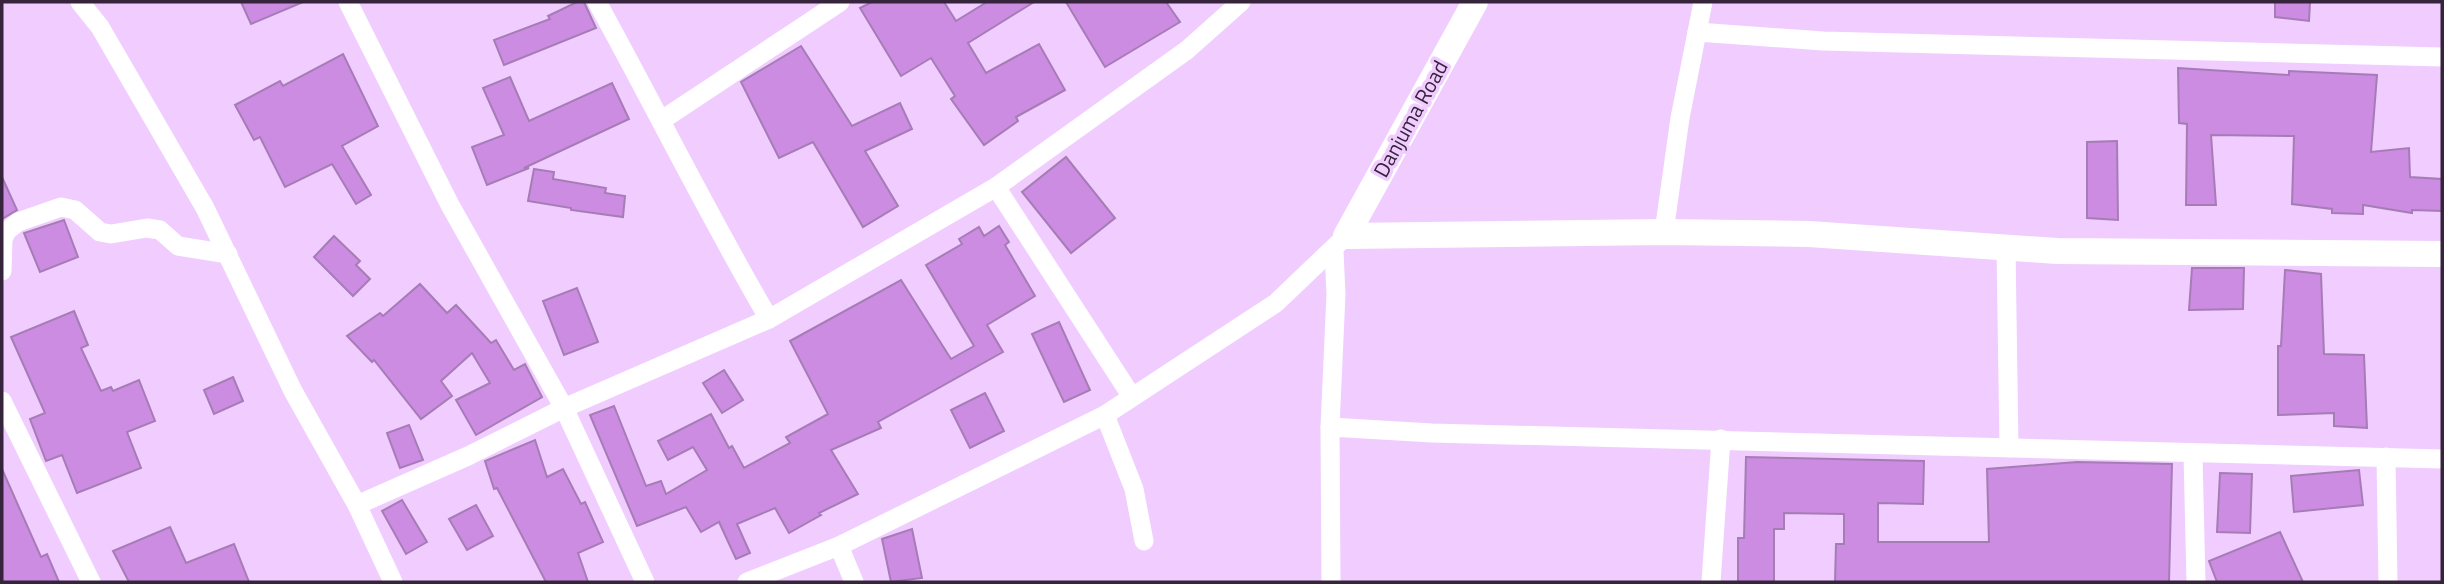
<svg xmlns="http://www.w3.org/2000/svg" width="2444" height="584" font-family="'Titillium Web',sans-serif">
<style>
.building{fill:#cb8ce2;stroke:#a67cb6;stroke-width:2}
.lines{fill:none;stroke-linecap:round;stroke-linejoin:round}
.street{stroke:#fff;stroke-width:19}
.secondary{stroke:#fff;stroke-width:26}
.labels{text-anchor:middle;stroke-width:7;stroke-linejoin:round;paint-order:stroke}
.street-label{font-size:21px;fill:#35243b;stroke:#f0cdfe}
</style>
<rect width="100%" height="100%" fill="#f0cdfe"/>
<g class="building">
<polygon points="241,2 303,2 251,24"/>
<polygon points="577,2 584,2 596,28 504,65 494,40 550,19 548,16"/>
<polygon points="872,2 944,2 956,21 987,2 1034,2 968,43 986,73 1039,44 1065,90 1016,117 1018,121 984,145 951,99 955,96 931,58 901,76 860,8"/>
<polygon points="1066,2 1166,2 1180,22 1105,67"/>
<polygon points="2275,2 2310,2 2309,21 2275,17"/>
<polygon points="801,46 852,126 900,103 912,129 865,151 898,206 863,227 813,142 779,158 741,82"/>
<polygon points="343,54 378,126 342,146 371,195 356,204 332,164 285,187 260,137 254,140 235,105 280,81 283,86"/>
<polygon points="2178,68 2289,75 2289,71 2377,75 2371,152 2409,148 2410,177 2442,179 2442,211 2412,210 2412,213 2363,205 2363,214 2332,213 2332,209 2292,204 2294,136 2211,135 2216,205 2186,205 2187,124 2179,123"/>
<polygon points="510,77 529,121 612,83 629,119 524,168 529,168 487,185 472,147 504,135 483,88"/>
<polygon points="2117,141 2118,220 2087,218 2087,142"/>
<polygon points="1066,157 1115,218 1071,253 1022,192"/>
<polygon points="534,169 554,172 553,179 606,188 605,193 625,196 623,217 571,210 571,208 528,201"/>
<polygon points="2,177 17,210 2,219"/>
<polygon points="64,220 78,257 40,272 24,233"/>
<polygon points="999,226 1009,242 1005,245 1035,296 987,325 1003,352 878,422 881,428 831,450 858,494 819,513 821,515 789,533 775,508 737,524 750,553 736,559 719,522 701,532 686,507 637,526 590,415 614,406 646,486 661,481 666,494 707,470 693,447 668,460 658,441 711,414 729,448 732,446 744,468 790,443 786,437 828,414 790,341 901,280 951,359 974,346 926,265 962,244 959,239 979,227 984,236"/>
<polygon points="334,236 360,261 356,265 370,279 353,296 314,257"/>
<polygon points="2192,268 2244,268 2243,309 2189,310"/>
<polygon points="2285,270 2321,274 2324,354 2364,355 2367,428 2334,426 2334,413 2278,415 2278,346 2281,346"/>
<polygon points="420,284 447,313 456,305 491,343 496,340 514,370 525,364 542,397 476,435 456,400 490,383 472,353 441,381 452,396 421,419 374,360 372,362 347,336 380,313 383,316"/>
<polygon points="577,288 598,342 564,355 543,301"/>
<polygon points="74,311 88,345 81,348 101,391 111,387 113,391 139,380 155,421 127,432 141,468 77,493 62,455 46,461 30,419 45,413 11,337"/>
<polygon points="1059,322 1090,390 1064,402 1032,334"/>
<polygon points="724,370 743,400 722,413 703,383"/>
<polygon points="233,377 243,401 214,414 204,390"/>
<polygon points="985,393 1004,431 970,448 951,410"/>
<polygon points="409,425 423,460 400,468 387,433"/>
<polygon points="535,440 547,477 563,469 581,504 585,502 603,542 578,553 588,582 546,582 497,488 494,489 485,461"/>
<polygon points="1746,457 1924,461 1923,504 1878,503 1878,542 1989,542 1987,469 2077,462 2172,464 2169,582 1835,582 1836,544 1844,544 1844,514 1784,513 1784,529 1774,529 1774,582 1738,582 1738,538 1744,538"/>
<polygon points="2,469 41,557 47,554 59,582 2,582"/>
<polygon points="2359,470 2363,505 2294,512 2291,476"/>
<polygon points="2220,473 2252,474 2250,533 2217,532"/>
<polygon points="402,500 427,542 406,554 382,511"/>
<polygon points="476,505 493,536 467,550 449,519"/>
<polygon points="170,527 186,563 234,544 249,582 129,582 113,551"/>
<polygon points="912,529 922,578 891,582 882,539"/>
<polygon points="2280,532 2303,582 2217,582 2209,561"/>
</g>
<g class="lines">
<g class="street">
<polyline points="80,2 100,27 205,208 293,391 357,505 393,582"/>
<polyline points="348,2 450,205 564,408 645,582"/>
<path d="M 597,2 C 655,107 708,215 769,319"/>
<polyline points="1697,32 1823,41 2442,57"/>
<polyline points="662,120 840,2"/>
<polyline points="996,187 1132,397"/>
<polyline points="1664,232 1680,118 1703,2"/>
<polyline points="2006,247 2009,448"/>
<polyline points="2,271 3,239 7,231 18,222 61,207 75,210 100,232 111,234 147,228 160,230 178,246 228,254"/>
<polyline points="2,401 91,582"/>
<polyline points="1105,415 1134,489 1144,541"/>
<polyline points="1330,427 1432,433 2442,459"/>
<polyline points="2193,454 2196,582"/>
<polyline points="2386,457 2388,582"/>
<polyline points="357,505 468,456 564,408 769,319 996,187 1187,50 1241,2"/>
<polyline points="839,546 854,582"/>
<polyline points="747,582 839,546 1105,415 1276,303 1346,236"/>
<polyline points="1331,582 1330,427 1336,294 1334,251"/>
<polyline points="1711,582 1721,439"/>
</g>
<polyline class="secondary" points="1475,2 1346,236 1664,232 1809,234 2057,251 2442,254"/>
</g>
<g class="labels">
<g class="street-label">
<text transform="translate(1411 119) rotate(-61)" y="7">Danjuma Road</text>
</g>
</g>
<rect width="2444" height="584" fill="none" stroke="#35243b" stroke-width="7"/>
</svg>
